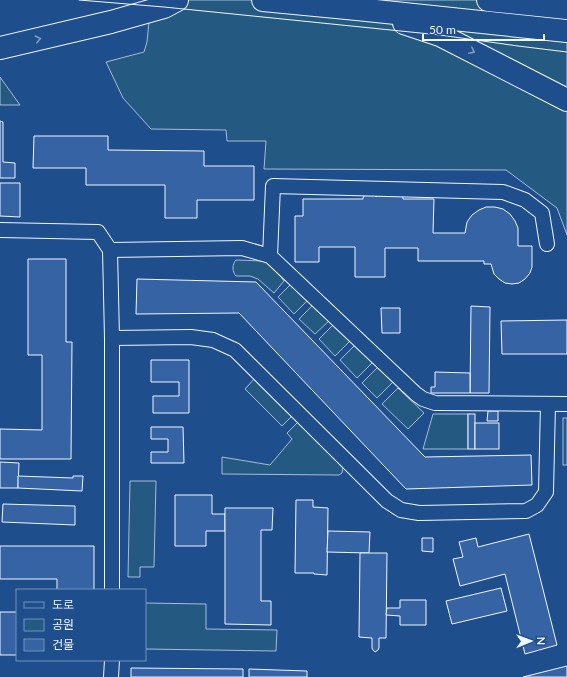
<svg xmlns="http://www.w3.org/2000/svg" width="567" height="677" font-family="Lato,'Noto Sans KR',sans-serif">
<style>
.green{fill:#245a82;stroke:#a8bbd7}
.building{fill:#3563a3;stroke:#f2f6ff}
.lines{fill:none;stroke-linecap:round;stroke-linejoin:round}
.street-casing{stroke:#f2f6ff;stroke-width:16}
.highway-casing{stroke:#f2f6ff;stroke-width:24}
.street{stroke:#1f4e8c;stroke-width:14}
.highway{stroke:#1f4e8c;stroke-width:22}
.tram{stroke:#f2f6ff;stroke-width:1}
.oneway{stroke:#7e9ac0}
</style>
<rect width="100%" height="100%" fill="#1f4e8c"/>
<g class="green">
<polygon points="151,0 567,0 567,235 557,208 506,170 264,169 266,141 227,141 226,130 151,129 123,98 106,62 144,52 147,42"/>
<polygon points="0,77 20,105 0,105"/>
<path d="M 236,260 L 263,261 L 272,265 L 284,281 L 274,293 L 258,279 L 250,276 L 236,276 C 232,272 232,264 236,260 Z"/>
<polygon points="294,281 310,298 294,314 278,297"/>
<polygon points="315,303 331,319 315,334 299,319"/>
<polygon points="335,323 351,340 335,356 319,339"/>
<polygon points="356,344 373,362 357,378 340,360"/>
<polygon points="378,367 393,382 377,398 362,383"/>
<polygon points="255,378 292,416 282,426 245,389"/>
<polygon points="398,388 424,413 408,429 382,404"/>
<polygon points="433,414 468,414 468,449 423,449"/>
<rect x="563" y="418" width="4" height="47"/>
<polygon points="298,422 343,468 342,473 339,475 222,474 222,457 270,465 292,439 287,433"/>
<polygon points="130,481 156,481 154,567 140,567 140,577 128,577"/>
<polygon points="145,603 206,604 206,629 277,630 276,651 145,649"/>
</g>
<g class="building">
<polygon points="0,121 3,122 3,162 15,163 15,178 0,178"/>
<polygon points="34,136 108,136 108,150 204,151 204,166 254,166 254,200 197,200 197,218 165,218 165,185 86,185 86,168 33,168"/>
<polygon points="0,183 20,183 20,217 0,216"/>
<polygon points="365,194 373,194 376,197 379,194 387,194 389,197 392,194 400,194 403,197 403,199 434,199 433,233 465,233 467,222 472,215 479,210 486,207 495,207 503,209 510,214 515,221 518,228 518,246 532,246 532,267 530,273 525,279 519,283 512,284 505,283 499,279 494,274 491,264 484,264 484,261 418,261 418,248 385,248 385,277 355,277 355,247 319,247 319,262 295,262 295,216 303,216 303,199 363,199 363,198"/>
<polygon points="28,259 66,259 66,342 72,342 71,459 0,459 0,429 42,430 42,355 28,355"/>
<polygon points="137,279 256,282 425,457 531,455 532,485 406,489 239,313 136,314"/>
<polygon points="471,306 490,307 489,393 470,393"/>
<polygon points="381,308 400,308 400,333 382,333"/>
<polygon points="567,320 567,354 502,354 501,321"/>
<polygon points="151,360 189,360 189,413 153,413 153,396 179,396 179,382 151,382"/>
<polygon points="435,372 470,373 470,393 431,393 431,387 435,387"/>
<polygon points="488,411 498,411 498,421 487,421"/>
<rect x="468" y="414" width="7" height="35"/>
<rect x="475" y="423" width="24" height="26"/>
<polygon points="151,427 183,427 184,463 151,463 151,452 168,452 168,439 151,439"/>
<polygon points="0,462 19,463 18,488 0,488"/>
<polygon points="18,476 73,478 73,476 83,476 82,491 18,488"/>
<polygon points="175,495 212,495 212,514 225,514 225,531 206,531 206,546 175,546"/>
<polygon points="296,500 313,500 313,507 328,508 327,575 314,574 314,573 295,573"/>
<polygon points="3,504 75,506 75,525 2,522"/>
<polygon points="225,508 273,508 272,530 261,530 261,601 271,601 271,625 225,624"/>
<polygon points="328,531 370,532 369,553 327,552"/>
<polygon points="529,534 557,645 525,654 505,574 460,586 453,559 463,557 459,542 476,538 478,547"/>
<polygon points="422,538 433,538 433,552 422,551"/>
<polygon points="0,546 94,546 94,590 57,590 57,579 0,579"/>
<polygon points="360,553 387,553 386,638 379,638 379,648 378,650 375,652 373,650 372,648 372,638 359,637"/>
<polygon points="501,588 507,611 452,624 446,601"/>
<polygon points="400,600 426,600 426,625 400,625 400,616 386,615 387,608 400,608"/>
<rect x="0" y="612" width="17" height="43"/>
<polygon points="567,666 567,677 523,677"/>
<polygon points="131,668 243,669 243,677 131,677"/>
<polygon points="249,669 307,671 307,677 249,677"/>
</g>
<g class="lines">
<defs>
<g id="street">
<polyline points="0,230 98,232 110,250 112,338 112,590"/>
<polyline points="110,250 242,248 270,256 416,394 423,399 435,403 567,404"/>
<polyline points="270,256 273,186 503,192 525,200 542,213 547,244"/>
<polyline points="112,338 191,337 213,340 235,350 387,501 401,510 419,513 526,511 537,505 546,492 548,404"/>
<polyline points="111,677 112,660"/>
</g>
<g id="highway">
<polyline points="263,0 357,9 567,31"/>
<polyline points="488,0 567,8"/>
<polyline points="404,23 440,35 567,100"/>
<polyline points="0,48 111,22 164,7 177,0"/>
</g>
</defs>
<use href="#street" class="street-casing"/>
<use href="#highway" class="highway-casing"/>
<use href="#street" class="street"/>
<use href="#highway" class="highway"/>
<polyline class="tram" points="79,0 164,7 440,35 518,46 567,52"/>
</g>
<defs><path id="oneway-chevron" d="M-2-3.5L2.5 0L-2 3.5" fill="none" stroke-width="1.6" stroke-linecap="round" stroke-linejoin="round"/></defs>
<g class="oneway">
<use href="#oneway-chevron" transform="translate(38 39) rotate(-13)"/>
<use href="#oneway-chevron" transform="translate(472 51) rotate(27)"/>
</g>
<rect x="16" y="589" width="130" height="72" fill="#1f4e8c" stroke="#7391ba"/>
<rect x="24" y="602" width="20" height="6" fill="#1f4e8c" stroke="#7391ba"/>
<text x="52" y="609" font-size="12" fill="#f2f6ff">도로</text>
<rect x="24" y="619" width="20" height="12" fill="#245a82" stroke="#7391ba"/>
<text x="52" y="629" font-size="12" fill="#f2f6ff">공원</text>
<rect x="24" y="639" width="20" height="12" fill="#3563a3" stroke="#7391ba"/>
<text x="52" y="649" font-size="12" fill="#f2f6ff">건물</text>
<g transform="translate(531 641) rotate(89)" stroke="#1f4e8c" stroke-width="3" paint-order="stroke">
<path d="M0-3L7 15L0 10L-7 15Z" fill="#f2f6ff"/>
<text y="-6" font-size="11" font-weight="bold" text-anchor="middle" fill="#f2f6ff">N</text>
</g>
<path d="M423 34v6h121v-6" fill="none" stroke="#f2f6ff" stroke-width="2"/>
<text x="429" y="34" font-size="12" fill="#f2f6ff" stroke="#1f4e8c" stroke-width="3" paint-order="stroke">50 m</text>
</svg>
